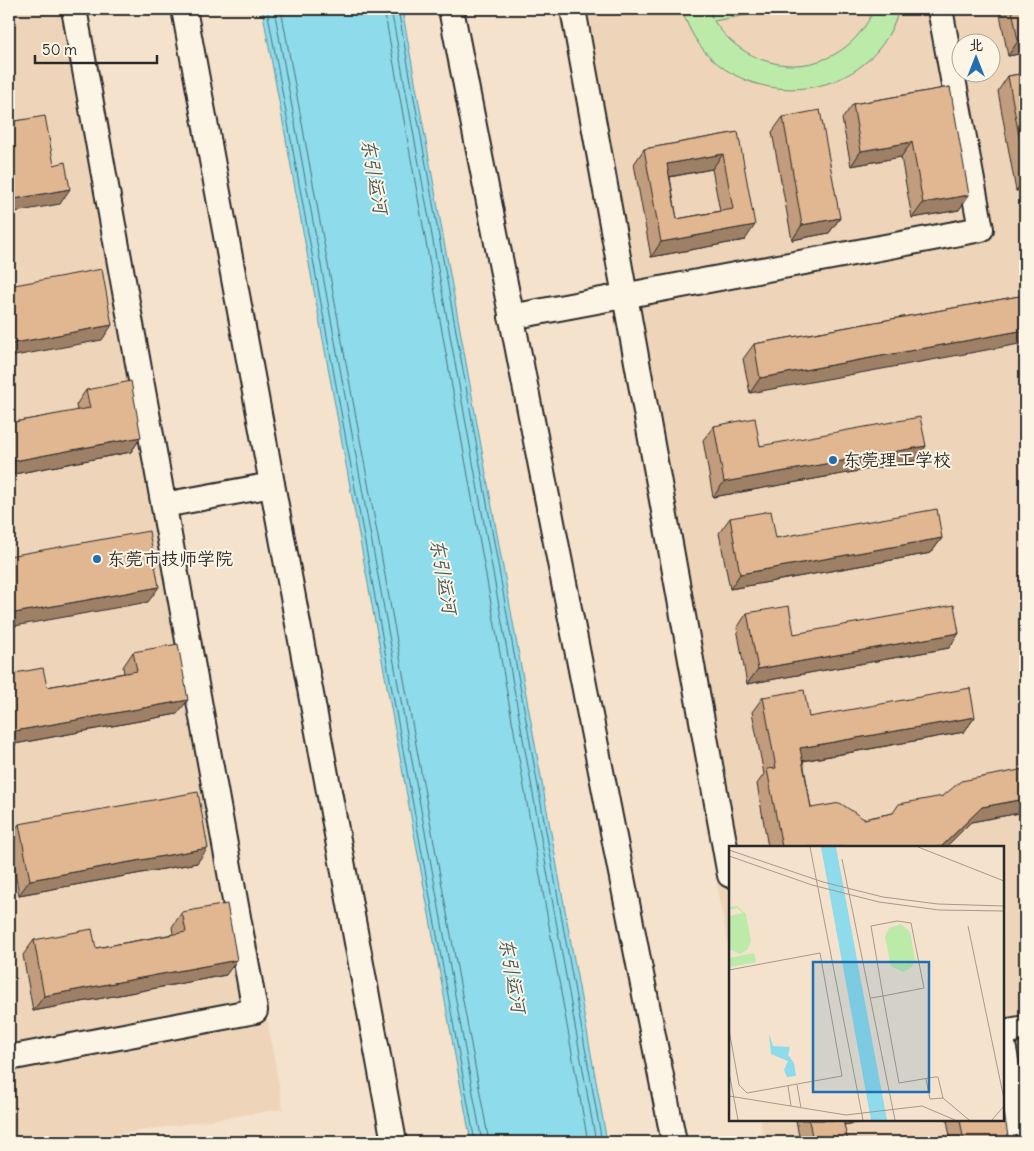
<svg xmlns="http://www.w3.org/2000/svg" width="1034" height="1151" font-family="Delius,'LXGW WenKai TC',sans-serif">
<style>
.built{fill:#eed5ba;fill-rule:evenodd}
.green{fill:#bbeaa9;stroke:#738a6a}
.water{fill:#8ddbeb;stroke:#66959e}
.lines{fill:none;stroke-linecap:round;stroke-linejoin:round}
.shore{stroke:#527178;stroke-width:1}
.minor-casing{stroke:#2b2b2b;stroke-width:28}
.minor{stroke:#fcf5e5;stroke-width:24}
.wall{fill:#c29d7d;stroke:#2b2b2b;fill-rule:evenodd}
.shaded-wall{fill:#9e8066;stroke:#2b2b2b}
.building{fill:#e1b791;stroke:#2b2b2b;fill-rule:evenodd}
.poi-dot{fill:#1f6fb2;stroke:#fcf5e5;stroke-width:2}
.labels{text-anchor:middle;stroke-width:4;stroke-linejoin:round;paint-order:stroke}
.poi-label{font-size:18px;fill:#2b2b2b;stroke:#fcf5e5;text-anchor:start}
.water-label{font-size:19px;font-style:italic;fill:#44575b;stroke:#fcf5e5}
.inset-road{fill:none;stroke:#a4998c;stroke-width:1}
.view{fill:#1f6fb2;fill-opacity:0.15;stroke:#1f6fb2;stroke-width:2.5}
.inset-edge{fill:none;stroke:#2b2b2b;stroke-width:2.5}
</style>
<rect width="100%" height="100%" fill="#f4e2cc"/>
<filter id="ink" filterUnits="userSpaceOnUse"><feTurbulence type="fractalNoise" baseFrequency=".02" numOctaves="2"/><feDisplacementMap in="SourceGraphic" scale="10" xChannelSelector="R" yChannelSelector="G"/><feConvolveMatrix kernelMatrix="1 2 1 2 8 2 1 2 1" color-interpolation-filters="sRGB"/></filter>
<g filter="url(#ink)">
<g class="built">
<polygon points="9,9 89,9 283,1109 67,1142 9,1142"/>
<path d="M 558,9 L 1025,9 L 1025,1142 L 764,1142 L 760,1120 L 1003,1120 L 1003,847 L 730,847 L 730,956 ZM 962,42 L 992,42 L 992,72 L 962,72 Z"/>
</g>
<path class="green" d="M 682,9 L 708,9 L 712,18 L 711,9 L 778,9 L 714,21 C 755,83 844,80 874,9 L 899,9 C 870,116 712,115 682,9 Z"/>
<polygon class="water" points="262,9 402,9 607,1142 471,1142"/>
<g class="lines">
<g class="shore">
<polyline points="267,9 475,1142"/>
<polyline points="274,9 482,1142"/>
<polyline points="281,9 489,1142"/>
<polyline points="384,9 588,1142"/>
<polyline points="391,9 596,1142"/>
<polyline points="398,9 602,1142"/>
</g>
<defs>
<g id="minor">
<polyline points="184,9 394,1142"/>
<polyline points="451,9 674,1142"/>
<polyline points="573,9 730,875"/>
<polyline points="511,317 981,229 940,9"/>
<polyline points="164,505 272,485"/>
<polyline points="1003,1032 1025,1028"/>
<polyline points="1003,1044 1021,1142"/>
<polyline points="9,1058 255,1011 74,9"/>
</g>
</defs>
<use href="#minor" class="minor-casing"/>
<use href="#minor" class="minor"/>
</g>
<g class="wall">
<polygon points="999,9 1025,9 1025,53 1008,56"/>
<polygon points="1025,73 1025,189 1016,191 998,91 1008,76"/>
<polygon points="950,87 959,210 912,218 901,157 851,166 842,119 853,104"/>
<polygon points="783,117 840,218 829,233 792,240 772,132"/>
<path d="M 738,132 L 745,240 L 651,257 L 634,164 L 644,149 ZM 712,169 L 720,211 L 677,219 L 670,177 Z"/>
<polygon points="1025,295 750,393 743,359 754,344"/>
<polygon points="86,390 141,437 131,452 9,475 9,423 77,411 76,405"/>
<polygon points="714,426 760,446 926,446 915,461 713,497 703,440"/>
<polygon points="730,518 776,538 942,538 931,553 730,589 719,533"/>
<polygon points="747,613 794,634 959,633 949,648 747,684 737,628"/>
<polygon points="133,652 177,714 9,745 9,674 47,687 124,673 123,667"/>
<polygon points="763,697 809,717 975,717 964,732 803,761 811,808 864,819 893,813 943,796 1025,769 1025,812 971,822 946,847 768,847 757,784 764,774 752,712"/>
<polygon points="19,824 197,863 19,895 9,839"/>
<polygon points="182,912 226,975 33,1011 23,955 34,940 96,948 173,934 172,927"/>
<polygon points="796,1120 872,1120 844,1125 848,1142 800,1142"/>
<polygon points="947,1120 1003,1120 1009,1142 951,1142"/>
</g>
<g class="shaded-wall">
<polygon points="1025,40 1025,53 1008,56 1018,41"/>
<polygon points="912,142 901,157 851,166 861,151"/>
<polygon points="723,154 712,169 657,179 667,164"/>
<polygon points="1025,178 1025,189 1016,191"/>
<polygon points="70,189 60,204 9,213 9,200"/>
<polygon points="969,195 959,210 912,218 923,203"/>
<polygon points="840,218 829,233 792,240 802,225"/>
<polygon points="755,225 745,240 651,257 661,242"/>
<polygon points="112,325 102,340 9,357 9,344"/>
<polygon points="1025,330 1025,343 750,393 760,378"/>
<polygon points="141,437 131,452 9,475 9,462"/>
<polygon points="926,446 915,461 713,497 724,482"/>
<polygon points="942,538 931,553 730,589 740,574"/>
<polygon points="159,587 148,602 9,627 9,614"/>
<polygon points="959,633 949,648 747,684 758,669"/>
<polygon points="188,700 177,714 9,745 9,732"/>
<polygon points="975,717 964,732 790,763 800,748"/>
<polygon points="1025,799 1025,812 971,822 946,847 941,847 982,807"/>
<polygon points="208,848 197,863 19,895 30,880"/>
<polygon points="237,960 226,975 33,1011 44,996"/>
<polygon points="836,1120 872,1120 831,1127"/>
</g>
<g class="building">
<polygon points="1012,9 1025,9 1025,40 1018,41"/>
<polygon points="1025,73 1025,168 1008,76"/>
<polygon points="950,87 969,195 923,203 912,142 861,151 853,104"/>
<polygon points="820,110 840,218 802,225 783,117"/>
<polygon points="45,116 54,165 65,162 70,189 9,200 9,122"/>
<path d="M 738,132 L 755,225 L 661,242 L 644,149 ZM 723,154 L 733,209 L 677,219 L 667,164 Z"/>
<polygon points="102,269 112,325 9,344 9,286"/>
<polygon points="1025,295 1025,330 760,378 754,344"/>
<polygon points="131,381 141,437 9,462 9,423 90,408 86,390"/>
<polygon points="920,417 926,446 724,482 714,426 755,418 760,446"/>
<polygon points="937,509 942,538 740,574 730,518 771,511 776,538"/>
<polygon points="149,531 159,587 9,614 9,556"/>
<polygon points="954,605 959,633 758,669 747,613 789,606 794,634"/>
<polygon points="178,644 188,700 9,732 9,674 43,668 47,687 137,671 133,652"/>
<polygon points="970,688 975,717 800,748 811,808 840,803 864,819 893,813 899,804 943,796 961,781 1025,769 1025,799 982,807 941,847 782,847 767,769 776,768 763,697 804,690 809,717"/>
<polygon points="198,792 208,848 30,880 19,824"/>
<polygon points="227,904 237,960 44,996 34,940 92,929 96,948 186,932 182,912"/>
<polygon points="1003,1106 1009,1142 964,1142 960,1120 1003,1120"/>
<polygon points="809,1120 843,1120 848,1142 813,1142"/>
</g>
</g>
<g class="poi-dot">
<circle cx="833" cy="460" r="5"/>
<circle cx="97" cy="559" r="5"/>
</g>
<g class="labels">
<g class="poi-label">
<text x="843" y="466">东莞理工学校</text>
<text x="107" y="565">东莞市技师学院</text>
</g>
<g class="water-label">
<text transform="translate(375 176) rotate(80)" y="7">东引运河</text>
<text transform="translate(444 576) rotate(80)" y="7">东引运河</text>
<text transform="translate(513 975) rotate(80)" y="7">东引运河</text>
</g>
</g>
<g transform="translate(729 846)">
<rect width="275" height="275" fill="#f4e2cc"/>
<path d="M 8,60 L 17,68 L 22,95 L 18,104 L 11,108 L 0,103 L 0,70 L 14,67 L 8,62 L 0,64 L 0,61 ZM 172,78 L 181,86 L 186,114 L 183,121 L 174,126 L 162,120 L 156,91 L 160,82 ZM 25,107 L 27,116 L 0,121 L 0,112 Z" fill="#bbeaa9"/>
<path d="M 92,1 L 107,1 L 158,274 L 142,274 ZM 40,188 L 44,200 L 61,201 L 59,209 L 65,217 L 67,230 L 58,231 L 55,224 L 59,215 L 42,208 Z" fill="#8ddbeb"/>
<path class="inset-road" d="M 81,1 L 134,274M 189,1 L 275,35M 0,4 L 94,36 L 154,51 L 209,58 L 275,60M 0,10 L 83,39 L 150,56 L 210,64 L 275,65M 113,13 L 166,274M 239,80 L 275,253M 0,124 L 91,107 L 113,230 L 18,247 L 10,239 L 0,184M 142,152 L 154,150 L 195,142 L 182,77 L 168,75 L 142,80 L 154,150 L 170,237 L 206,231 L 209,231 L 214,252 L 201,253 L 197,233M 0,226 L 9,274M 68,239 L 72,262M 59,240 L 62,260M 0,250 L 117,269 L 193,260 L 226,274M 214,252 L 240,274M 263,274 L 275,260"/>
<path class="view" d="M 84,116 L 200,116 L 200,246 L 84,246 Z"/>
<rect width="275" height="275" class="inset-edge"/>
</g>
<rect width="1034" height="1151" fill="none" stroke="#fcf5e5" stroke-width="30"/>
<rect x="15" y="15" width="1004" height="1121" fill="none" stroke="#2b2b2b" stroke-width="2" filter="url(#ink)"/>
<g transform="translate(976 58)"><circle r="24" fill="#fcf5e5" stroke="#a8a49b"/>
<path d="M0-4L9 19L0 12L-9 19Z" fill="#1f6fb2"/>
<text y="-8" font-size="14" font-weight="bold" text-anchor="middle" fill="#2b2b2b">北</text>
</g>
<path d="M35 55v8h122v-8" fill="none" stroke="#2b2b2b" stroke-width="2.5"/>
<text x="42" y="55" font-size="15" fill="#2b2b2b" stroke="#fcf5e5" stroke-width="4" paint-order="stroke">50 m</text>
</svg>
